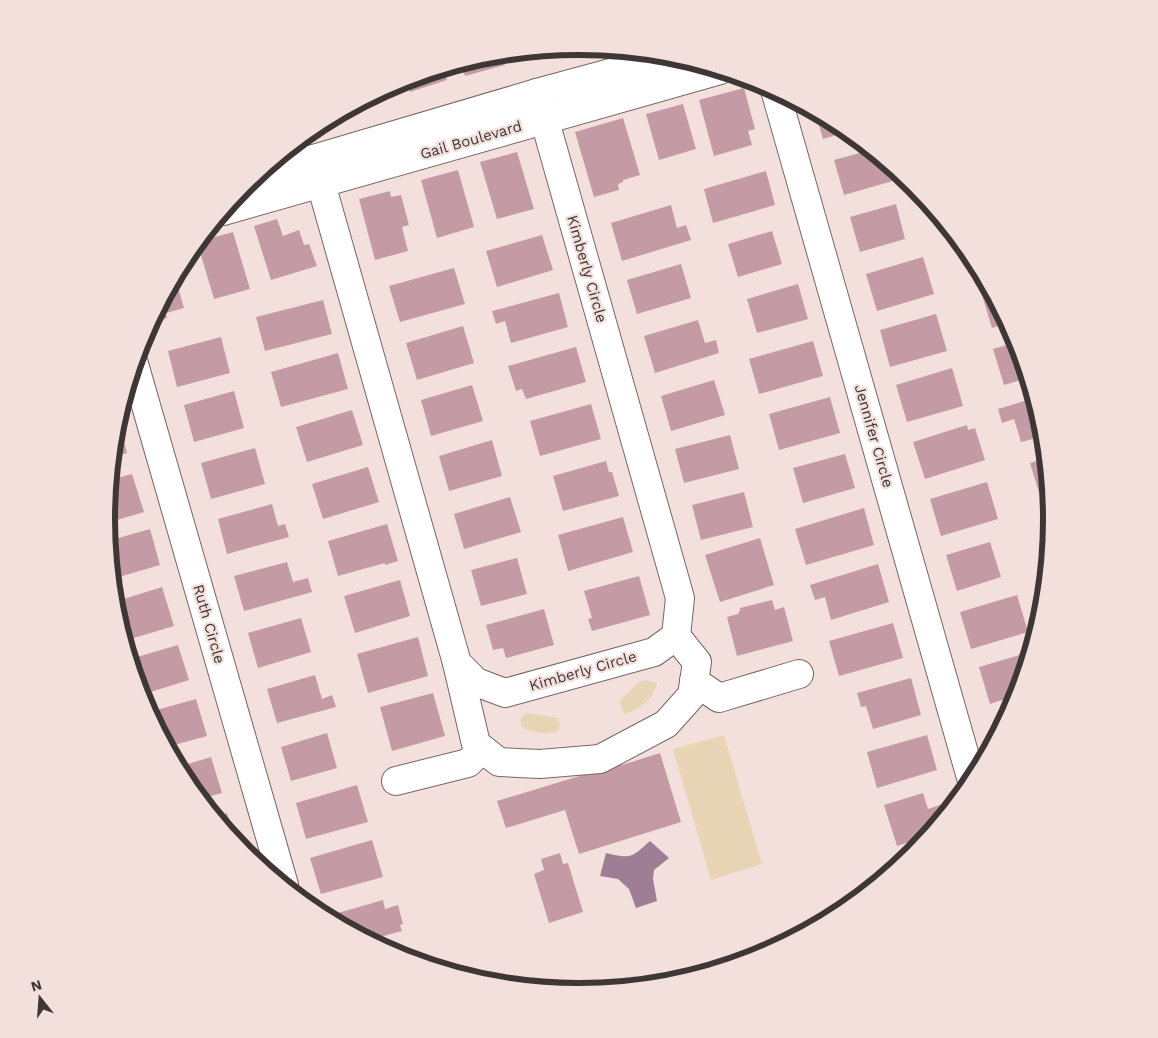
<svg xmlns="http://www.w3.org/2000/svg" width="1158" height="1038" font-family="'Work Sans',sans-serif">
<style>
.green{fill:#e8d5b6}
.water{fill:#9e7e95}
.building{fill:#c49ba4}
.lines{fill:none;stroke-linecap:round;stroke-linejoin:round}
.minor-casing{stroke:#776764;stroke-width:30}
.minor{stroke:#fff;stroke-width:28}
.labels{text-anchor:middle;stroke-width:4.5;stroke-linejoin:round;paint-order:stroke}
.street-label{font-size:15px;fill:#3e3736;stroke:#f3e0dd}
.rim{fill:none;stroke:#3e3736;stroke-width:6}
</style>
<rect width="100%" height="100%" fill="#f3e0dd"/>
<g class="green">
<path d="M 644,680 L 657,683 C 654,699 640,709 625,714 L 619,702 L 637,683 Z"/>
<path d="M 526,713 L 557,718 L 560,724 L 558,731 C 546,735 533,733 522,727 L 520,720 Z"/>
<polygon points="724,735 762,864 711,880 673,749"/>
</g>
<path class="water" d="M 650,841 L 669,858 L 654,870 L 653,879 L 657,901 L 636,908 L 629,889 L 618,879 L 600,876 L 606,853 C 631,859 631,858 650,841 Z"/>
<g class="building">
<polygon points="553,49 523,59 520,52 534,51"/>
<polygon points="502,54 505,65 465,76 461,63 487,55"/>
<polygon points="444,68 447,80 410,92 406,80"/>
<polygon points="388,88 391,97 353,109 352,107"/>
<polygon points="744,88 755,129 748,131 752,145 714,156 699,100"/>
<polygon points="683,104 696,149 659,160 646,114"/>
<polygon points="815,112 842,126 846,132 823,139"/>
<polygon points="623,118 640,175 623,180 623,182 618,184 619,190 594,197 575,132"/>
<polygon points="871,150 893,168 896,180 844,195 834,160"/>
<polygon points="517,152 534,209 497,219 480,162"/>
<polygon points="458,170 474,227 437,238 421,180"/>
<polygon points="766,171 775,205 713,223 704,189"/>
<polygon points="390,191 391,197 401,195 409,225 402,227 408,251 375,260 359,199"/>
<polygon points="896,204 905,239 860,252 850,217"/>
<polygon points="671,205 677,228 686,225 691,240 622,261 611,223"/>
<polygon points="277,219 283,236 299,230 304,245 309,244 317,266 271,280 254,226"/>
<polygon points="772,231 782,264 738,277 728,244"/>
<polygon points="233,232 250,289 214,299 197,242"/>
<polygon points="542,235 553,270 497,287 486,251"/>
<polygon points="959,240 972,257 980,270 969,274"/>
<polygon points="923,257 934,294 877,311 866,274"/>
<polygon points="681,264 691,298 637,314 627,280"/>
<polygon points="454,268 465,304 400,322 389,286"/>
<polygon points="175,277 184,308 166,313 167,318 150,323"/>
<polygon points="798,284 808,319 757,333 747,299"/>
<polygon points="990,289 1008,323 992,328 981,292"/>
<polygon points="559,293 568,327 511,343 505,321 496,324 492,311"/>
<polygon points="323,300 332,334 265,351 256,317"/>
<polygon points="936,314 947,351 890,367 880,330"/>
<polygon points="698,320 705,343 716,340 719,353 655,373 644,336"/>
<polygon points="463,326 474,363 417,380 406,343"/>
<polygon points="221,337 230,373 177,387 168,351"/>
<polygon points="813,341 823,376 759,394 749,359"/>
<polygon points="1017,342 1028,378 1004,385 993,349"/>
<polygon points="576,347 586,382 526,399 522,389 516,391 508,366"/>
<polygon points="338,353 348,389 281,407 271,372"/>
<polygon points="952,368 963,406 907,422 896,385"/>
<polygon points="714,380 725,415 671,431 661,396"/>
<polygon points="472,385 483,421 431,436 421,400"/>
<polygon points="234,391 244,428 194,442 184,405"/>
<polygon points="830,397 840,433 779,450 769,414"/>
<polygon points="1034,398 1043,427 1044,436 1021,442 1014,419 1002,423 998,409"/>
<polygon points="591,404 601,439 540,456 530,421"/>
<polygon points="352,410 363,445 307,462 296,427"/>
<polygon points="118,419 127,453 112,457 115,426"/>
<polygon points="967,425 968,430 975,428 985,460 925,479 913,442"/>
<polygon points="730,435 739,469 684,483 675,449"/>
<polygon points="492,440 502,476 449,491 439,456"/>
<polygon points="255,448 265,484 211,499 201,463"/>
<polygon points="845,454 855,488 803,503 793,468"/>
<polygon points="1046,458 1049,496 1041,499 1030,463"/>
<polygon points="606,461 609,472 612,472 619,496 563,511 553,476"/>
<polygon points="368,467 379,502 323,519 312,484"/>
<polygon points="132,474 144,512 107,523 110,480"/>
<polygon points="987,482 998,519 941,536 930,499"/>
<polygon points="744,492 753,527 701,540 692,505"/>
<polygon points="510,497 521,532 464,549 454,514"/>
<polygon points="272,504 278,526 285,524 289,537 227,554 218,519"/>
<polygon points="864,508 874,545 806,565 795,529"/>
<polygon points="1051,515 1052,519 1050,532 1046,517"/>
<polygon points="623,517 633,552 568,571 558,535"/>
<polygon points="387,524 398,561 385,565 385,563 338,576 328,541"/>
<polygon points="150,529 160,565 112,579 108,541"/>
<polygon points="760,538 774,585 720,602 705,555"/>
<polygon points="990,542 1001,577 957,591 946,555"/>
<polygon points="517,558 527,594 481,606 471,570"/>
<polygon points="287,562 293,582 308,578 312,592 244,611 234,576"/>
<polygon points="878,564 889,602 831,620 825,597 815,600 810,585"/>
<polygon points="639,576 650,615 592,631 588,619 592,618 584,591"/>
<polygon points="400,580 410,616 355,633 344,596"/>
<polygon points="162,587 174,626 124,641 115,611 114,602"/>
<polygon points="1017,595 1028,632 971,649 960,612"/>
<polygon points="772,600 775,610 784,607 793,641 737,656 727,617 738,614 740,610 740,608"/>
<polygon points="544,609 554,645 506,658 503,648 493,650 486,625"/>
<polygon points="301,618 311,652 258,668 248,633"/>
<polygon points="893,623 903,658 839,676 829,641"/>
<polygon points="418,637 428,676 368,693 357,654"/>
<polygon points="178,645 189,680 141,695 130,659"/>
<polygon points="1030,652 1017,695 990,704 979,667"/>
<polygon points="315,675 322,699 332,695 336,707 277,723 267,689"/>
<polygon points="911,678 921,715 873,729 866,706 861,707 857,693"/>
<polygon points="433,693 445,736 392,751 380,707"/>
<polygon points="196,699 207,736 167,747 149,712"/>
<polygon points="1005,720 999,731 997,723"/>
<polygon points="327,733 337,768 291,781 281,747"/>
<polygon points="927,735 937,770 877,788 867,752"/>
<polygon points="616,746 622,765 660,753 681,822 579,854 565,810 506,828 497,801 596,771"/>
<polygon points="211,757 222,793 200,799 186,781 178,767"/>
<polygon points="357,785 368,822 306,839 296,803"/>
<polygon points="923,793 928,809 946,803 949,810 927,836 897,846 884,805"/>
<polygon points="227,813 236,842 215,817"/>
<polygon points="372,840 383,877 321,894 310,858"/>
<polygon points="560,853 563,864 568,863 583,912 549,923 534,874 544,870 541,859"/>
<polygon points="383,900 385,909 398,905 403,924 400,925 402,931 369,940 333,921 331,915"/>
</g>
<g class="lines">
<defs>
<g id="minor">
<polyline points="775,90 972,781"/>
<polyline points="314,159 457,663 476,682 505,693 654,652 676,636 680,598 537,93"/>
<polyline points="256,176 537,93 673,56"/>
<polyline points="223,211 720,70"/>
<polyline points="134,364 284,885"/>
<polyline points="457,663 476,744 499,762 540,764 600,759 666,724 692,695 697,662 676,636"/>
<polyline points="694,681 719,698 799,674"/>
<polyline points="396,781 468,763 482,749"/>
</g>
</defs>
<use href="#minor" class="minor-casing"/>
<use href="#minor" class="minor"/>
</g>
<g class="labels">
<g class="street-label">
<text transform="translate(471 140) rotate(-16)" y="5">Gail Boulevard</text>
<text transform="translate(587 269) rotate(74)" y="5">Kimberly Circle</text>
<text transform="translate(874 436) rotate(74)" y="5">Jennifer Circle</text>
<text transform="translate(209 624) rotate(74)" y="5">Ruth Circle</text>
<text transform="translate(583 671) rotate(-16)" y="5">Kimberly Circle</text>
</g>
</g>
<path d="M0 0H1158V1038H0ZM115 519a464 464 0 1 1 928 0a464 464 0 1 1-928 0Z" fill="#f3e0dd" fill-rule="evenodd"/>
<path class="rim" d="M115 519a464 464 0 1 1 928 0a464 464 0 1 1-928 0Z"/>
<g transform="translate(40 998) rotate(343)" stroke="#f3e0dd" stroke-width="4" paint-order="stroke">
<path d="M0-4L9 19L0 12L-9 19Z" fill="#3e3736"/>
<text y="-8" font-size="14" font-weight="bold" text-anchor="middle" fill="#3e3736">N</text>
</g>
</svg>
